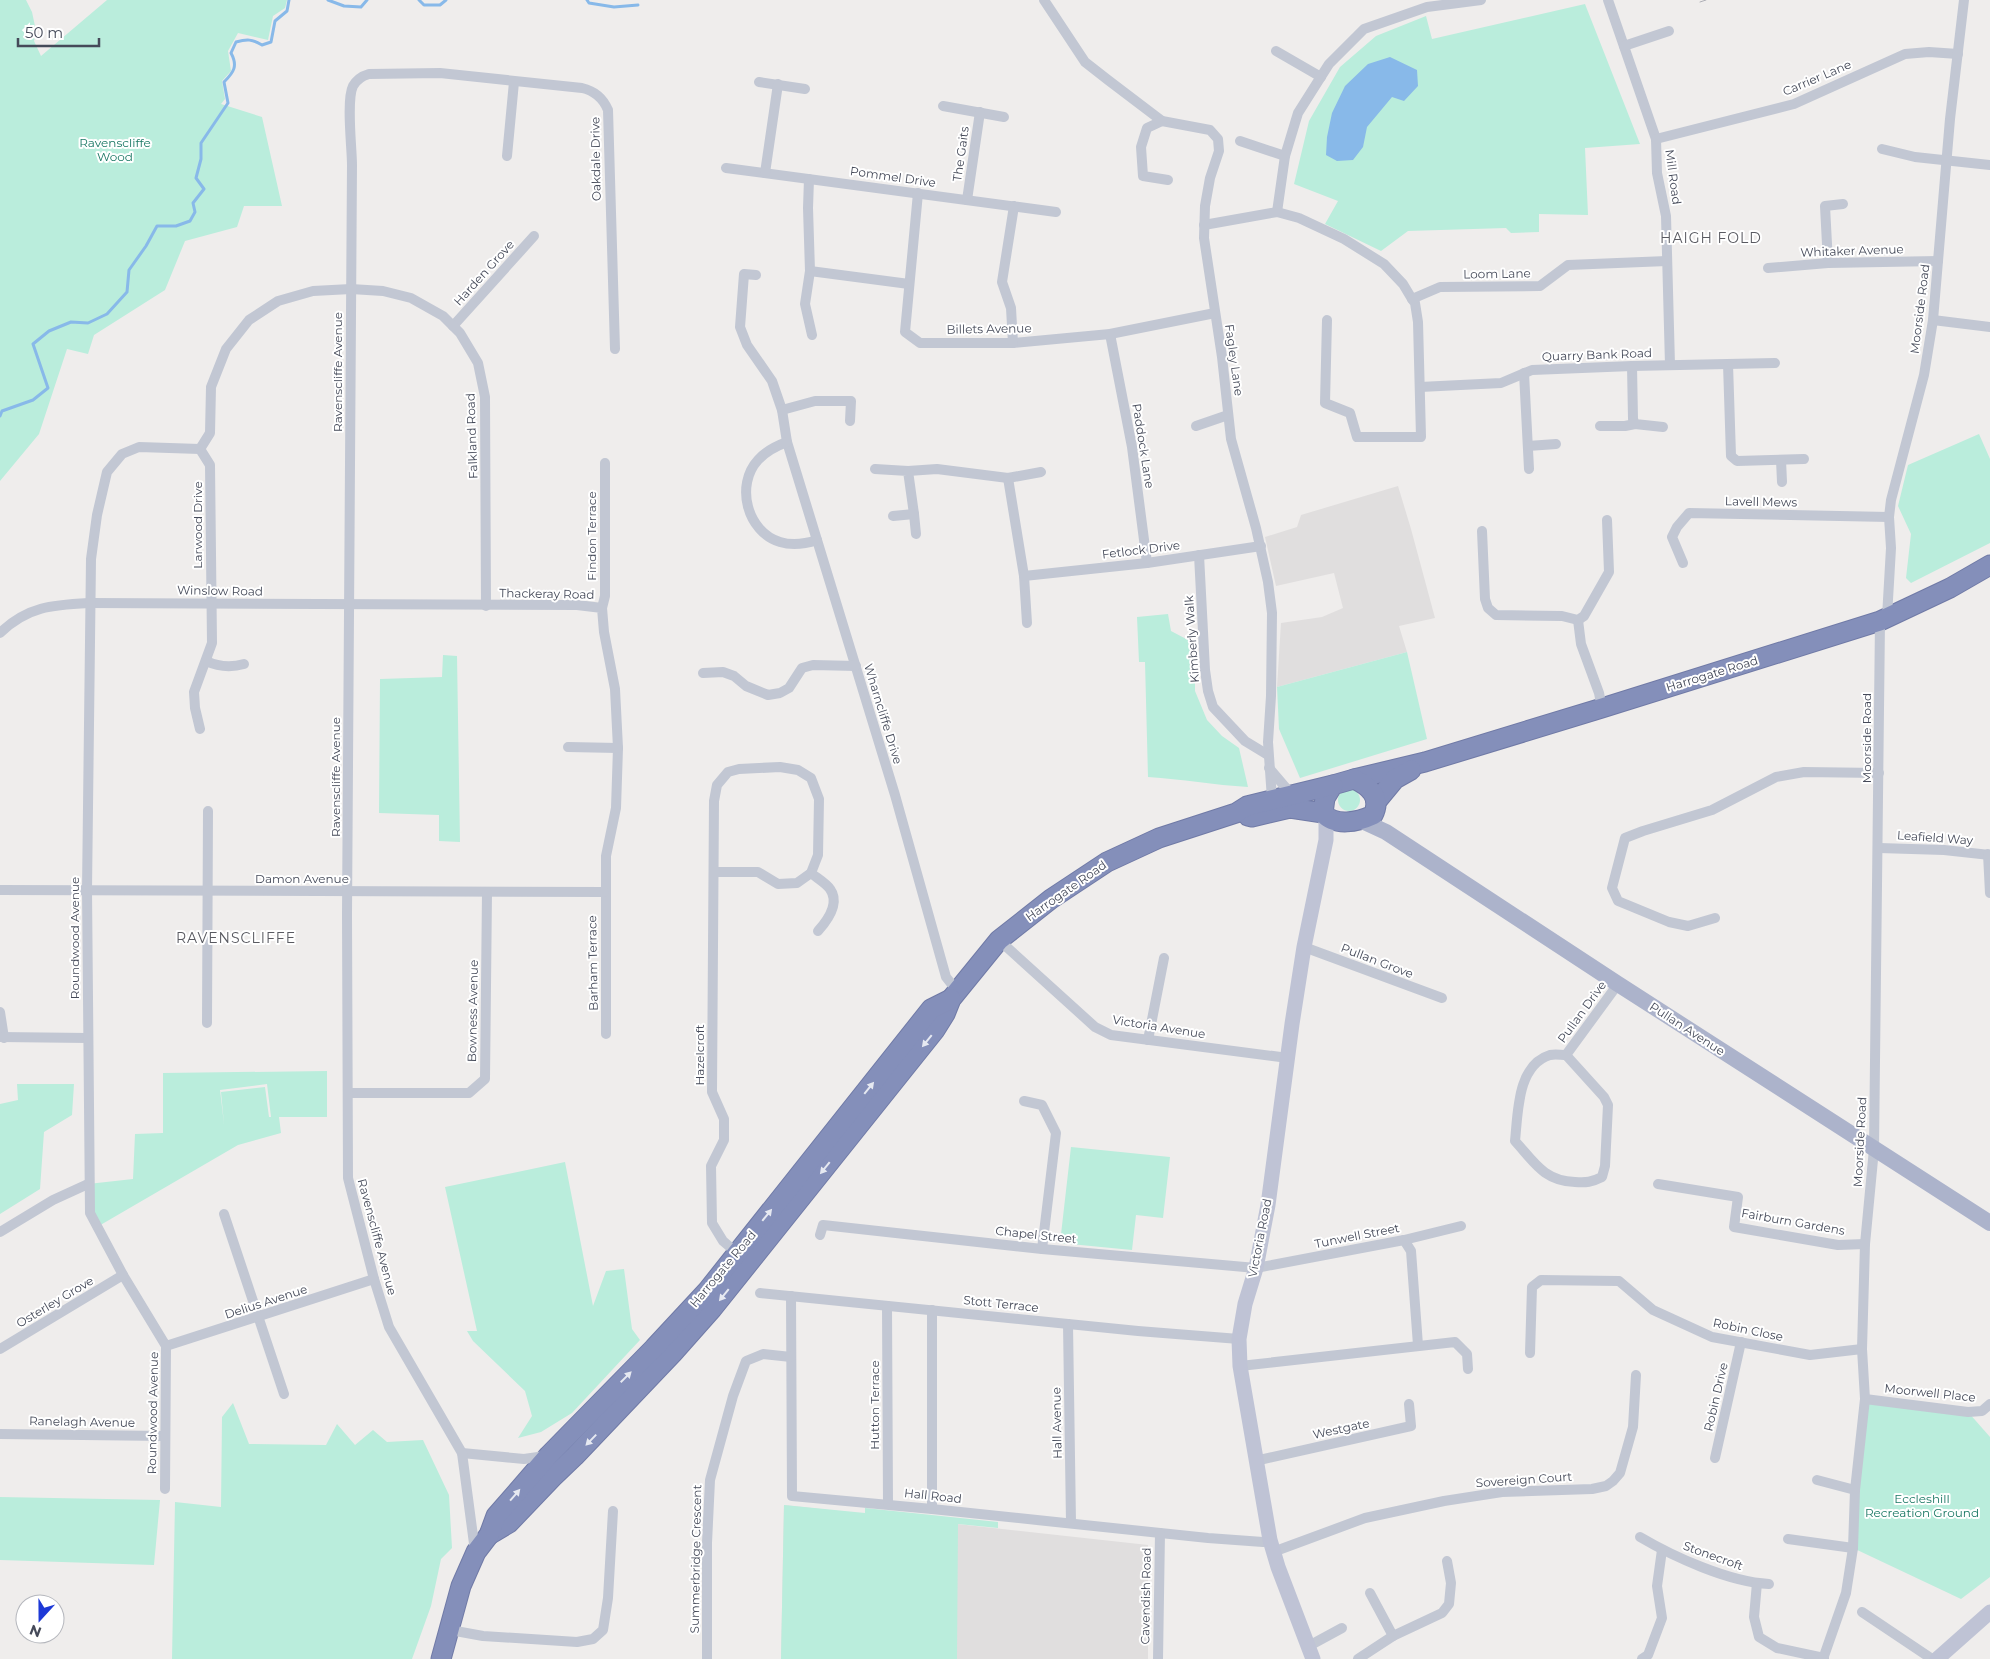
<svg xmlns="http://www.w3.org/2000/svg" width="1990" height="1659" font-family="Montserrat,sans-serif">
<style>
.education{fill:#e0dede}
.green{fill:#baeddc;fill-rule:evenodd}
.water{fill:#88b9e9}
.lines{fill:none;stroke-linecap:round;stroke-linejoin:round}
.stream{stroke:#88b9e9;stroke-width:3}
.highway-casing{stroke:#707aa6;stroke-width:21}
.street{stroke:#c2c7d3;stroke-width:10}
.secondary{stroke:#bfc3d5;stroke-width:15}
.primary{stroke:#acb3cb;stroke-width:16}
.highway{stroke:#848fba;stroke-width:19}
.tram{stroke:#aeafb6;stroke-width:1}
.oneway{fill:#e6e9f1}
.labels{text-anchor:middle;stroke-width:4;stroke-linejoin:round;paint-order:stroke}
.street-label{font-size:12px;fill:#454a59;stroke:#fff}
.park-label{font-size:12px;fill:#197763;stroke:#fff}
.neighbourhood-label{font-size:14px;letter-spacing:1px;fill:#595a61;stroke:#fff}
</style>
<rect width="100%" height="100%" fill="#efedec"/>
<g class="education">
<polygon points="1398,486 1411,529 1435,618 1399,626 1407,652 1277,687 1281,623 1322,617 1343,608 1334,573 1276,586 1265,537 1297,527 1301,515"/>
<polygon points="784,1505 1148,1545 1148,1659 781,1659"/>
</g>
<g class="green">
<polygon points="0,0 26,0 32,12 36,31 34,41 41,56 107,0 287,0 285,8 273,16 268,40 238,33 228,51 231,71 222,81 225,99 221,104 262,117 282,206 244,206 237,227 185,241 165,290 94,335 88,354 67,349 39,434 0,481"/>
<polygon points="1585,4 1640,144 1585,148 1588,215 1539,214 1539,232 1511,233 1506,228 1408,231 1381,251 1325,224 1338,201 1294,184 1309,121 1340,67 1376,36 1426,16 1432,39"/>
<polygon points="1979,434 1990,459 1990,543 1911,583 1906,578 1911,534 1898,506 1908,465"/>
<path d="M 1168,614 L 1171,631 L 1190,641 L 1190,658 L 1195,662 L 1195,691 L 1207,720 L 1222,736 L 1239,748 L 1248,787 C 1214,785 1182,779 1148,777 L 1145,662 L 1139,662 L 1137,617 Z"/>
<polygon points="1407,652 1427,739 1300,778 1279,729 1277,687"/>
<polygon points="443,655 457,656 460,842 439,841 439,815 379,813 380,679 442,677"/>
<circle cx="1349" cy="800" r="11"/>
<path d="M 327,1071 L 327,1117 L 279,1117 L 281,1133 L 238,1145 L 97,1227 L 88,1184 L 133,1179 L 135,1134 L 163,1133 L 163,1073 ZM 267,1084 L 271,1117 L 269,1117 L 265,1087 L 221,1092 L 224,1124 L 220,1090 Z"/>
<polygon points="17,1084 74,1084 72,1115 44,1132 40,1189 0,1214 0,1104 18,1100"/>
<polygon points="1071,1147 1170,1157 1163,1218 1136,1215 1132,1250 1060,1243"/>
<polygon points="565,1162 593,1306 606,1271 624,1269 632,1329 640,1340 572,1413 541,1432 518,1438 532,1416 525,1391 473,1341 467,1331 477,1331 445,1187"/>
<polygon points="1865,1399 1968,1412 1990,1437 1990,1577 1961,1599 1853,1548"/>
<polygon points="233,1403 249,1444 326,1445 337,1424 355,1445 373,1430 387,1442 423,1440 449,1495 452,1548 441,1559 431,1606 412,1659 172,1659 175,1502 221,1507 222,1417"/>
<polygon points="0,1497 160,1500 154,1565 0,1560"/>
<polygon points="784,1505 865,1513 865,1508 998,1522 998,1528 958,1524 957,1659 781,1659"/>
</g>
<polygon class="water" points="1390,57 1417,70 1418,86 1404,101 1392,97 1367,127 1363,147 1353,160 1337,161 1326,155 1327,137 1332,113 1345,86 1368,64"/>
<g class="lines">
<g class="stream">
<polyline points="328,0 344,6 361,7 367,0"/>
<polyline points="419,0 424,5 440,5 446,0"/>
<polyline points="587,0 589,3 614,7 638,5"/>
<path d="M 0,416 L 2,411 L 33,400 L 48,388 L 33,344 L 49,331 L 71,322 L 88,323 L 107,314 L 127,292 L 129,270 L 146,246 L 157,226 L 176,226 L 190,221 L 195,212 L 193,203 L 204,189 L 196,178 L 201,159 L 201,143 L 228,103 L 224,82 C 234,72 238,66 231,53 L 236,42 C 247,39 252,39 262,45 L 271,42 L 275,21 L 287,11 L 289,0"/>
</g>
<defs>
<g id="highway">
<polyline points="1354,779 1425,762 1602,708 1880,621 1950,588 1990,565"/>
<polyline points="1376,802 1395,779 1411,770"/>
<path d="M 1248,816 L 1252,817 L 1290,808 L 1323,813 C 1335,827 1358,822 1373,815 C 1382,797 1369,786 1354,779 L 1333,785 L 1325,798 L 1323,813"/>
<polyline points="489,1535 509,1523 552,1478 575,1456 673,1353 712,1309 935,1030 945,1014 951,999 999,940 1051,899 1107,862 1159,838 1236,813 1247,806 1333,785"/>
<polyline points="441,1659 461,1586 476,1552 489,1535 496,1516 549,1455 654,1348 707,1291 931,1009 951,999"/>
</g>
</defs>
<use href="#highway" class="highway-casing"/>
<g class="street">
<polyline points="1044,0 1085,62 1108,80 1162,121 1210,130 1218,139 1219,151 1210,178 1205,206 1204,238 1222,357 1231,439 1256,528 1268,582 1272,613 1271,696 1268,742 1272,799 1275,803"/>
<polyline points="1608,0 1656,139 1657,173 1666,216 1670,365"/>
<polyline points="1624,46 1669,31"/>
<polyline points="1276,51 1321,77"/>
<polyline points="759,82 805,89"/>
<polyline points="943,106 1004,117"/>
<polyline points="1162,121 1147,128 1141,147 1143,176 1168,180"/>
<polyline points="1656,139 1794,104 1905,54 1929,52 1958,54"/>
<polyline points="1240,141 1285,156"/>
<polyline points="1882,149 1915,157 1990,165"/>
<polyline points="507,156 514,82"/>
<polyline points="726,168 1056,212"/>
<polyline points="765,173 778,84"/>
<polyline points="809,179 808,208 810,271 805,304 812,335"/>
<polyline points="918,193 905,332 920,343 1013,343 1110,334 1215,313"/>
<polyline points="967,200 980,112"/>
<polyline points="1277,212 1285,156 1298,113 1329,64 1364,29 1427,7 1481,0"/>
<polyline points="1204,225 1277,212 1299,218 1344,239 1384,264 1403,284 1412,299 1415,303 1418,322 1421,437 1357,437 1350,413 1325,403 1327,320"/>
<polyline points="1828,263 1825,206 1843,204"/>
<polyline points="1768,268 1828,263 1938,261"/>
<polyline points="810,271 909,284"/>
<polyline points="756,275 744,274 740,327 747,345 772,381 782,410 787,442 895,795 946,977 957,991"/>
<polyline points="1412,299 1440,287 1540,286 1568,265 1667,261"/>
<polyline points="1933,320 1990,327"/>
<polyline points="453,326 534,236"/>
<polyline points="1110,334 1132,447 1147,563"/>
<polyline points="1013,343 1011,308 1002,282 1014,206"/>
<polyline points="1728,364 1731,456 1737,461 1804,459"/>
<polyline points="1632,366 1633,419 1635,424 1663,427"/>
<polyline points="1524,373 1529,469"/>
<polyline points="1420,387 1501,383 1532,370 1632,366 1775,363"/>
<polyline points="782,410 815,401 851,401 850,421"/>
<polyline points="1196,426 1228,415"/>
<polyline points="1600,426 1625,426 1635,424"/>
<path d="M 787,442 C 776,446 766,451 758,460 C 735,485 747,532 780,542 C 793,546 805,544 817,540"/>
<polyline points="1528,446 1556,444"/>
<polyline points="200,449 210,433 211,387 226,349 249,320 278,301 313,291 351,289 383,291 411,298 443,316 460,333 478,363 485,397 486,606"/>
<polyline points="1781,460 1782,482"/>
<polyline points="875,469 908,471 914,514"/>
<polyline points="908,471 937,469 1008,478 1041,472"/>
<polyline points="1008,478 1024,576 1027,623"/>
<polyline points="893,516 914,514 916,534"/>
<polyline points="1482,531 1485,599 1488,608 1496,615 1562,616 1578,620 1584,616 1609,572 1607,520"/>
<polyline points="1199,555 1205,670 1208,691 1213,707 1245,741 1268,755"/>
<polyline points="1683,563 1672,537 1677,527 1689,513 1889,517"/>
<polyline points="1024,576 1147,563 1261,546"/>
<polyline points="602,608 605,596 605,463"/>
<polyline points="1887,617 1891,548 1889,517 1891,500 1924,375 1933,320 1950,119 1964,0"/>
<polyline points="1578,620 1581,644 1599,693 1602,708"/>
<path d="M 0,633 C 28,606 53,605 90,603 L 577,605 L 602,608 L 604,632 L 615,689 L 618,748 L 616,808 L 606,856 L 606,1034"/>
<path d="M 206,661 C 219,667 230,668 244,664"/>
<polyline points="703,673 723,672 734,676 746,686 768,695 780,693 789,688 802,668 813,665 856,666"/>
<polyline points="200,729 195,708 194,692 212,643 210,465 200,449"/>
<polyline points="568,747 618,748"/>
<polyline points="1269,768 1292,795"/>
<polyline points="1879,848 1944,850 1990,855"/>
<polyline points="1988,854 1990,893"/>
<polyline points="714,872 758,872 778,884 797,883 811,873 818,855 819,799 811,778 798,770 780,767 739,769 728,772 717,785 714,801 712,1092 724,1119 724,1140 711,1166 712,1223 723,1241 737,1253"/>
<path d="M 811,873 C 817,878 826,883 830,889 C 840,903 827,921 818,931"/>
<polyline points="0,890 604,892"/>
<polyline points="1715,918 1688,926 1669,922 1618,901 1612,888 1625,838 1643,831 1712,810 1776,777 1804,772 1879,773"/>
<polyline points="999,940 1095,1027 1111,1035 1288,1058"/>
<polyline points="1304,947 1442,998"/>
<polyline points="0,1012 4,1038"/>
<polyline points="207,1023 208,811"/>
<polyline points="0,1037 88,1038"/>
<polyline points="1148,1040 1164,958"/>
<path d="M 1566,1055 L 1604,1097 L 1608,1105 L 1605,1166 L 1602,1177 C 1592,1182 1586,1183 1575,1182 C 1544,1181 1534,1162 1515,1141 C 1518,1113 1517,1065 1550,1055 C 1555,1054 1561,1055 1566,1055 L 1618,984"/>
<polyline points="349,1093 469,1093 485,1079 487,892"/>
<polyline points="1024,1101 1042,1105 1056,1133 1042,1249"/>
<polyline points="1658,1184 1738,1197 1734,1227 1838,1245 1865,1244"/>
<polyline points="224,1214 284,1394"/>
<polyline points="0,1232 53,1200 88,1184"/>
<polyline points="820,1235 823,1225 1042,1249 1256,1268 1404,1240 1461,1226"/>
<polyline points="1404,1240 1411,1251 1418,1345"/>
<polyline points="760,1293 1138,1331 1239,1339"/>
<polyline points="791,1296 792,1496 932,1509 1208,1538 1263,1542 1270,1540"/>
<polyline points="887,1306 888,1504"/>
<polyline points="1068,1324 1071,1523"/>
<polyline points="166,1346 374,1279"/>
<polyline points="0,1349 123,1275"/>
<polyline points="1530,1353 1532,1287 1541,1280 1619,1281 1653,1310 1712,1337 1810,1355 1862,1349"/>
<polyline points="1240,1366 1455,1342 1467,1354 1468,1369"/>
<polyline points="1865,1399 1968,1412 1982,1411 1990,1404"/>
<polyline points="0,1434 165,1436"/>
<polyline points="462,1453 524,1459 545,1456"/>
<polyline points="1715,1458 1741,1342"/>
<polyline points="1255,1461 1411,1426 1409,1404"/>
<polyline points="1817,1480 1855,1490"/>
<polyline points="165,1489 166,1346 123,1275 90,1213 87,890 91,559 97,515 107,472 122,454 139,447 200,449"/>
<polyline points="932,1509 932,1310"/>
<path d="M 1640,1537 C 1674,1557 1729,1582 1769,1584"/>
<polyline points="1788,1539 1853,1548"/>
<path d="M 475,1551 L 462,1453 L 389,1327 L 374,1279 L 348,1178 L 347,915 L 352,165 C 352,148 346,100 353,86 C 357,79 362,76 369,74 L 440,73 L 582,88 C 595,91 603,98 608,110 L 615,349"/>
<polyline points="1273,1552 1365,1518 1444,1501 1502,1492 1592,1489 1606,1486 1613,1481 1620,1473 1633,1427 1636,1375"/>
<polyline points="1757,1583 1754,1617 1759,1637 1777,1648 1824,1658"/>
<polyline points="1370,1593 1393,1636"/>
<polyline points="1862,1612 1932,1659"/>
<polyline points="450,1630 483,1636 577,1642 593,1639 603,1630 608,1598 613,1511"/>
<polyline points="1307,1647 1342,1628"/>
<polyline points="707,1659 707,1543 710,1480 733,1396 746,1361 763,1354 791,1357"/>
<polyline points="1158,1659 1160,1533"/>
<polyline points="1358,1659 1393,1636 1442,1613 1449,1604 1451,1583 1447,1561"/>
<polyline points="1642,1659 1648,1655 1662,1618 1657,1586 1662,1550"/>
<polyline points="1823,1659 1846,1593 1853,1548 1855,1490 1865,1399 1862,1349 1865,1244 1874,1149 1880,621"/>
</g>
<g class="secondary">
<polyline points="1313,1659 1278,1567 1270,1540 1240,1366 1239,1339 1245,1304 1256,1268 1268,1205 1292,1024 1304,947 1326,840 1326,817"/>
<polyline points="1937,1659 1990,1612"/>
</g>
<polyline class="primary" points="1360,820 1386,832 1618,984 1990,1223"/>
<use href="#highway" class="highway"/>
<polyline class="tram" points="1700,2 1706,0"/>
</g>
<defs><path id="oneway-solid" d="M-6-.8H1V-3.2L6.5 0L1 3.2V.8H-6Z" transform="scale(1.25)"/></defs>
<g class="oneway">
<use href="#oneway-solid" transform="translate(927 1041) rotate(129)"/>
<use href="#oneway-solid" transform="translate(869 1088) rotate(-51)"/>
<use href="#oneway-solid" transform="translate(825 1168) rotate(129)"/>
<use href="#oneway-solid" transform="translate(767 1215) rotate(-51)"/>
<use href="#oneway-solid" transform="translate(724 1295) rotate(129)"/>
<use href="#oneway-solid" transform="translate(626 1377) rotate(-45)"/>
<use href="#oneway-solid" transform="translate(591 1440) rotate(134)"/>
<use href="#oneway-solid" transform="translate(515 1495) rotate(-49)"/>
</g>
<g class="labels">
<g class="street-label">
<text transform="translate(1817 78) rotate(-23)" y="4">Carrier Lane</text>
<text transform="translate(961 154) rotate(-82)" y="4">The Gaits</text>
<text transform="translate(596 159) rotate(-91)" y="4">Oakdale Drive</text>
<text transform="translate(893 177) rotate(8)" y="4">Pommel Drive</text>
<text transform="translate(1673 177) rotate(82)" y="4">Mill Road</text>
<text transform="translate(1852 251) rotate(-2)" y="4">Whitaker Avenue</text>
<text transform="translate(484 273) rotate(-48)" y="4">Harden Grove</text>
<text transform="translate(1497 274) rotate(-1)" y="4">Loom Lane</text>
<text transform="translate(1920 309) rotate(-83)" y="4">Moorside Road</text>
<text transform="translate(989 329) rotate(-1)" y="4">Billets Avenue</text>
<text transform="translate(1597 355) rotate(-2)" y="4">Quarry Bank Road</text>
<text transform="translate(1234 360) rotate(82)" y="4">Fagley Lane</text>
<text transform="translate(338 372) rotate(-90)" y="4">Ravenscliffe Avenue</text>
<text transform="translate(472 436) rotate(-92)" y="4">Falkland Road</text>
<text transform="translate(1143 446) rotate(81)" y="4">Paddock Lane</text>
<text transform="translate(1761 502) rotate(1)" y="4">Lavell Mews</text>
<text transform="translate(198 525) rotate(-90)" y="4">Larwood Drive</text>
<text transform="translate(592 536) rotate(-90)" y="4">Findon Terrace</text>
<text transform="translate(1141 550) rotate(-7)" y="4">Fetlock Drive</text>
<text transform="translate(220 591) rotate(1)" y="4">Winslow Road</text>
<text transform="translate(547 594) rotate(1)" y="4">Thackeray Road</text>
<text transform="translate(1192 639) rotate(-94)" y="4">Kimberly Walk</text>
<text transform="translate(1712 674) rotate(-17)" y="4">Harrogate Road</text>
<text transform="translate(883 714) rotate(73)" y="4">Wharncliffe Drive</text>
<text transform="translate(1867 738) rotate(-90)" y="4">Moorside Road</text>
<text transform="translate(336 777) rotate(-90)" y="4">Ravenscliffe Avenue</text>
<text transform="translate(1935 838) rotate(4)" y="4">Leafield Way</text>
<text x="302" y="883">Damon Avenue</text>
<text transform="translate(1066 891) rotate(-35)" y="4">Harrogate Road</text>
<text transform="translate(75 938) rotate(-90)" y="4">Roundwood Avenue</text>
<text transform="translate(1377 961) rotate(21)" y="4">Pullan Grove</text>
<text transform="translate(593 963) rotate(-91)" y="4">Barham Terrace</text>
<text transform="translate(473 1011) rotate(-89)" y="4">Bowness Avenue</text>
<text transform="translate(1582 1012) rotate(-54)" y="4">Pullan Drive</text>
<text transform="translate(1159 1027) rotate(9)" y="4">Victoria Avenue</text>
<text transform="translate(1687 1029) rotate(33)" y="4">Pullan Avenue</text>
<text transform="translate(700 1055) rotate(-90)" y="4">Hazelcroft</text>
<text transform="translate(1860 1142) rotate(-87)" y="4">Moorside Road</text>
<text transform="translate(1793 1222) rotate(10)" y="4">Fairburn Gardens</text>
<text transform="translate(1036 1235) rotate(6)" y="4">Chapel Street</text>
<text transform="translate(1357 1236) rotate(-11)" y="4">Tunwell Street</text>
<text transform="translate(377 1237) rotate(75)" y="4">Ravenscliffe Avenue</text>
<text transform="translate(1260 1238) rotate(-79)" y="4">Victoria Road</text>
<text transform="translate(723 1269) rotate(-50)" y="4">Harrogate Road</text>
<text transform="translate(55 1302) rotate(-31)" y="4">Osterley Grove</text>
<text transform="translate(266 1302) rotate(-18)" y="4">Delius Avenue</text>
<text transform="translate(1001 1304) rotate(6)" y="4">Stott Terrace</text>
<text transform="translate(1748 1330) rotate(12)" y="4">Robin Close</text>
<text transform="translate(1930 1393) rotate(6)" y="4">Moorwell Place</text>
<text transform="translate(1716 1397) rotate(-77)" y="4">Robin Drive</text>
<text transform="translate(875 1405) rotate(-90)" y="4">Hutton Terrace</text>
<text transform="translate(153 1413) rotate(-89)" y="4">Roundwood Avenue</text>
<text transform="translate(82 1422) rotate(1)" y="4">Ranelagh Avenue</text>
<text transform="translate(1057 1423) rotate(-91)" y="4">Hall Avenue</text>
<text transform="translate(1341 1429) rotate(-12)" y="4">Westgate</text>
<text transform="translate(1524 1480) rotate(-4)" y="4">Sovereign Court</text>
<text transform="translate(933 1496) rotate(6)" y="4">Hall Road</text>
<text transform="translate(1713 1556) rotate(20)" y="4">Stonecroft</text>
<text transform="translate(696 1559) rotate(-89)" y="4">Summerbridge Crescent</text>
<text transform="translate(1146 1596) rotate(-89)" y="4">Cavendish Road</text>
</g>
<g class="park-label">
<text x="115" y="147">Ravenscliffe<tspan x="115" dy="14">Wood</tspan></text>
<text x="1922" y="1503">Eccleshill<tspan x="1922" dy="14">Recreation Ground</tspan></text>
</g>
<g class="neighbourhood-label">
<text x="1711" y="243">HAIGH FOLD</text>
<text x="236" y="943">RAVENSCLIFFE</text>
</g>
</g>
<g transform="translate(40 1619) rotate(201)"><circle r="24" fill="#ffffff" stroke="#b5b7bd"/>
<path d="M0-4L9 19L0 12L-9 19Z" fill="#1d39d7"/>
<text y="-8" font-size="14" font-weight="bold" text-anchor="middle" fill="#454a59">N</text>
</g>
<path d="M18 38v8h81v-8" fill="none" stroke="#454a59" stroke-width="2.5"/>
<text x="25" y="38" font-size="15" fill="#454a59" stroke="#ffffff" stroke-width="4" paint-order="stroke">50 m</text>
</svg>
